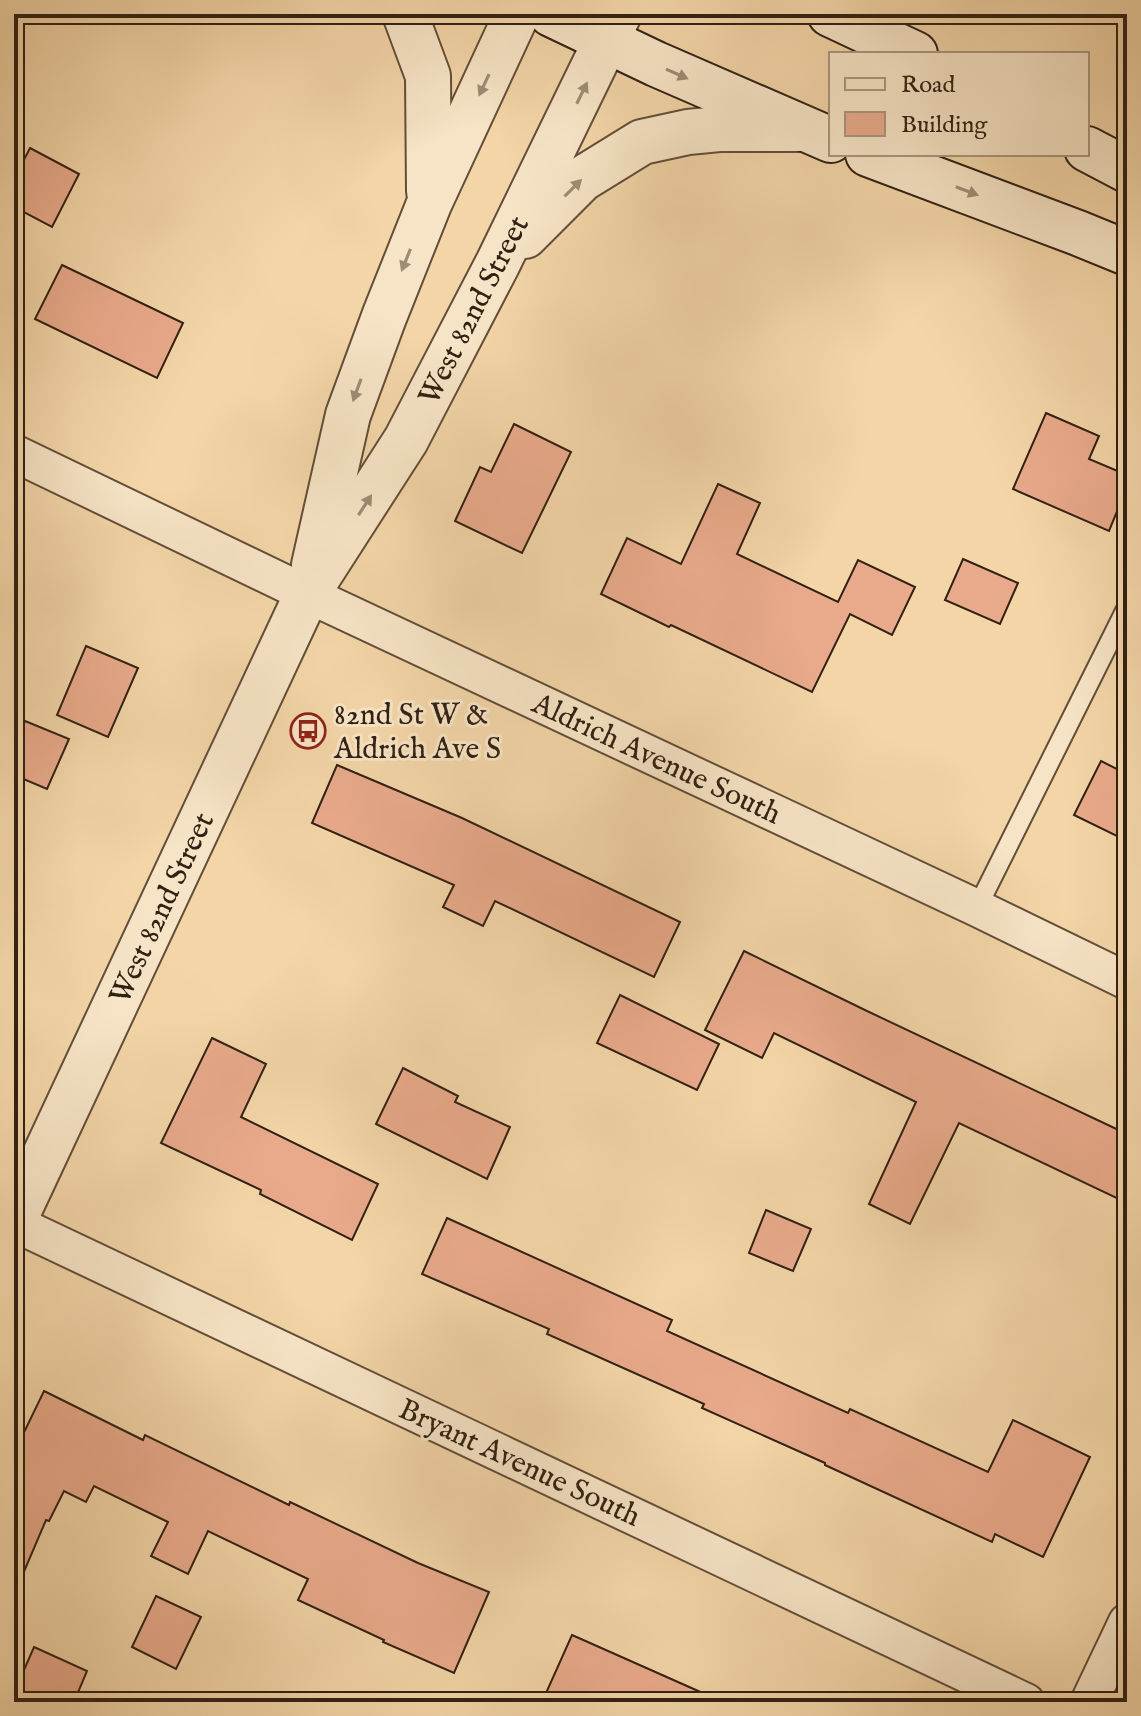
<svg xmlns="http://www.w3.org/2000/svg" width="1141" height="1716" font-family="'IM FELL English',serif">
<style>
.building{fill:#e9aa8b;stroke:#312113;stroke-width:2}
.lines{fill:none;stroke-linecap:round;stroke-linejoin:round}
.service-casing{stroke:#624e38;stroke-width:22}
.minor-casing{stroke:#624e38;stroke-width:40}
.tertiary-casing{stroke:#624e38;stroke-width:48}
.secondary-casing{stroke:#312113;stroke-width:48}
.service{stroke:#f7e4c6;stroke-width:18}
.minor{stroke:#f7e4c6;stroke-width:36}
.tertiary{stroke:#f7e4c6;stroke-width:44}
.secondary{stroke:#f7e4c6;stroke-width:44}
.oneway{fill:#9e8c75}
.labels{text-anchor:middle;stroke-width:6;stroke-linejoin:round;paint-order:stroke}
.street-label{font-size:30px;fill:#312113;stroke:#f7e4c6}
.poi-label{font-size:30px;fill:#312113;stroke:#f7e4c6;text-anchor:start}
</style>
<rect width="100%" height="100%" fill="#f3d5a8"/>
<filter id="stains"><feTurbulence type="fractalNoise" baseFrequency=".0025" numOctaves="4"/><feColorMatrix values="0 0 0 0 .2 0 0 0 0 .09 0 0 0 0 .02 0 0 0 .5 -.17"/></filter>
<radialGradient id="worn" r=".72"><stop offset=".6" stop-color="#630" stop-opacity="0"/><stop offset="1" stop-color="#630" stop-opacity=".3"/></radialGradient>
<g class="building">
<polygon points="30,148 79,174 52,227 14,207 14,179"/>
<polygon points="62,265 183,323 157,378 35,319"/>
<polygon points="1046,413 1099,436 1089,459 1127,475 1127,487 1109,531 1013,489"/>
<polygon points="514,424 571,452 522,553 455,521 480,467 491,472"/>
<polygon points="718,484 760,503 737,554 838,602 858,560 915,587 892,635 850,614 812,692 671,625 669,627 601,594 627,538 681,564"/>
<polygon points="963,559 1018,583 1000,624 945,600"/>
<polygon points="86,646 138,668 108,737 57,715"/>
<polygon points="25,721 69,739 47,789 14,775 14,745"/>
<polygon points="1101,761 1127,774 1127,841 1074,815"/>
<polygon points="337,765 462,818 680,922 654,977 495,901 483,926 443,907 454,885 312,823"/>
<polygon points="744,951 867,1011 1127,1134 1127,1203 959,1123 910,1224 869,1204 916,1102 774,1033 762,1058 705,1030"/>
<polygon points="620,995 719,1044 697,1090 597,1043"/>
<polygon points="212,1038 266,1064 241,1117 378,1184 352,1240 260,1194 261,1190 161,1143"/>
<polygon points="403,1068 458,1096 455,1102 510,1127 487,1179 376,1124"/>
<polygon points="766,1210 811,1229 793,1271 749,1253"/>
<polygon points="447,1218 672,1320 667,1331 848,1413 850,1409 988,1472 1013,1420 1090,1457 1043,1557 995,1534 992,1542 825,1465 825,1463 702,1408 704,1404 547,1334 549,1329 422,1274"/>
<polygon points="44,1391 143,1440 145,1435 289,1505 290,1502 418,1563 489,1592 454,1673 383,1642 384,1640 298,1600 308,1579 208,1531 188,1574 151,1556 168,1522 94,1486 86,1502 64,1491 49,1521 46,1520 14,1595 14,1453"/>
<polygon points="156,1596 201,1617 176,1669 132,1647"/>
<polygon points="572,1635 723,1702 542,1702"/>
<polygon points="34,1647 87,1671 74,1702 14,1702 14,1693"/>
</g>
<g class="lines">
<defs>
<polyline id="service" points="977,908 1127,607"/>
<g id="minor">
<polyline points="14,453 307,594 977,908 1127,981"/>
<polyline points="14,1223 1026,1702"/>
<polyline points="1089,1702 1127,1622"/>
</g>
<g id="tertiary">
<polyline points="405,14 428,76 429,191"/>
<polyline points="525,236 582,179 642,142 688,132 719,129 803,129"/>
<polyline points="314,565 348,415 384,317 429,204 517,14"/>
<polyline points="14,1221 307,594 406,440 498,263 619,14"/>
</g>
<g id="secondary">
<polyline points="551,14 656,64 831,140"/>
<polyline points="830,14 915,54"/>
<polyline points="1087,149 1127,170"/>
<polyline points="868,154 1078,233 1127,253"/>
</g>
</defs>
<use href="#service" class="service-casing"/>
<use href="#minor" class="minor-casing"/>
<use href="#tertiary" class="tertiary-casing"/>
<use href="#secondary" class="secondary-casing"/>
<use href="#service" class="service"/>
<use href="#minor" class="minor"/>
<use href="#tertiary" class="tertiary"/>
<use href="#secondary" class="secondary"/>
</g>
<defs><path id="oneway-solid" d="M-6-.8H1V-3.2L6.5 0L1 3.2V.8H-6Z" transform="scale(2)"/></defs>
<g class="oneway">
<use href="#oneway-solid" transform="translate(677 74) rotate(24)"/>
<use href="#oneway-solid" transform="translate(484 85) rotate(115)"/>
<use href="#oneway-solid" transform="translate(582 93) rotate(-64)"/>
<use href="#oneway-solid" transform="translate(573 188) rotate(-45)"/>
<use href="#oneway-solid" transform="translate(967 191) rotate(21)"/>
<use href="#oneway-solid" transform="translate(406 260) rotate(112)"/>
<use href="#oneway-solid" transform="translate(357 390) rotate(110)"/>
<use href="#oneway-solid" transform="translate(365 505) rotate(-57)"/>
</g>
<defs>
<symbol id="bus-ring" viewBox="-11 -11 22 22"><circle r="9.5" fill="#f7e4c6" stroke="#8f2418" stroke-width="1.5"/><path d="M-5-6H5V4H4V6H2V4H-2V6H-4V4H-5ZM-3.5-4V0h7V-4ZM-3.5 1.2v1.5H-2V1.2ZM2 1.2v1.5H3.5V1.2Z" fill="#8f2418"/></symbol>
</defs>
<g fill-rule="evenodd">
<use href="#bus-ring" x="288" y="711" width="40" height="40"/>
</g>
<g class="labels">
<g class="street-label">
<text transform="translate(473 310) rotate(-63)" y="10">West 82nd Street</text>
<text transform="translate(657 758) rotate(25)" y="10">Aldrich Avenue South</text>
<text transform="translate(161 908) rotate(-65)" y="10">West 82nd Street</text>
<text transform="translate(520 1462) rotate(25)" y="10">Bryant Avenue South</text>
</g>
<g class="poi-label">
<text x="334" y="724">82nd St W &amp;<tspan x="334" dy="34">Aldrich Ave S</tspan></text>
</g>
</g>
<rect width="1141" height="1716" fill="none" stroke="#f3d5a8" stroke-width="48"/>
<rect x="16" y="16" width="1109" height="1684" fill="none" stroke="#312113" stroke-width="4"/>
<rect x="24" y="24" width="1093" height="1668" fill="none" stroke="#312113" stroke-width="2"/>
<rect x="829" y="52" width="260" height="104" fill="#f7e4c6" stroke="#a8967e" stroke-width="2"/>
<rect x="845" y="78" width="40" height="12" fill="#f7e4c6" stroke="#a8967e" stroke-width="2"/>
<text x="901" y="92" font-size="24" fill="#312113">Road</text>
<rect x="845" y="112" width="40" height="24" fill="#e9aa8b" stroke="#a8967e" stroke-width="2"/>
<text x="901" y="132" font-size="24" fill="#312113">Building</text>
<rect width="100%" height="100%" filter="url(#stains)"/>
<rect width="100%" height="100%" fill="url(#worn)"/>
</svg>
